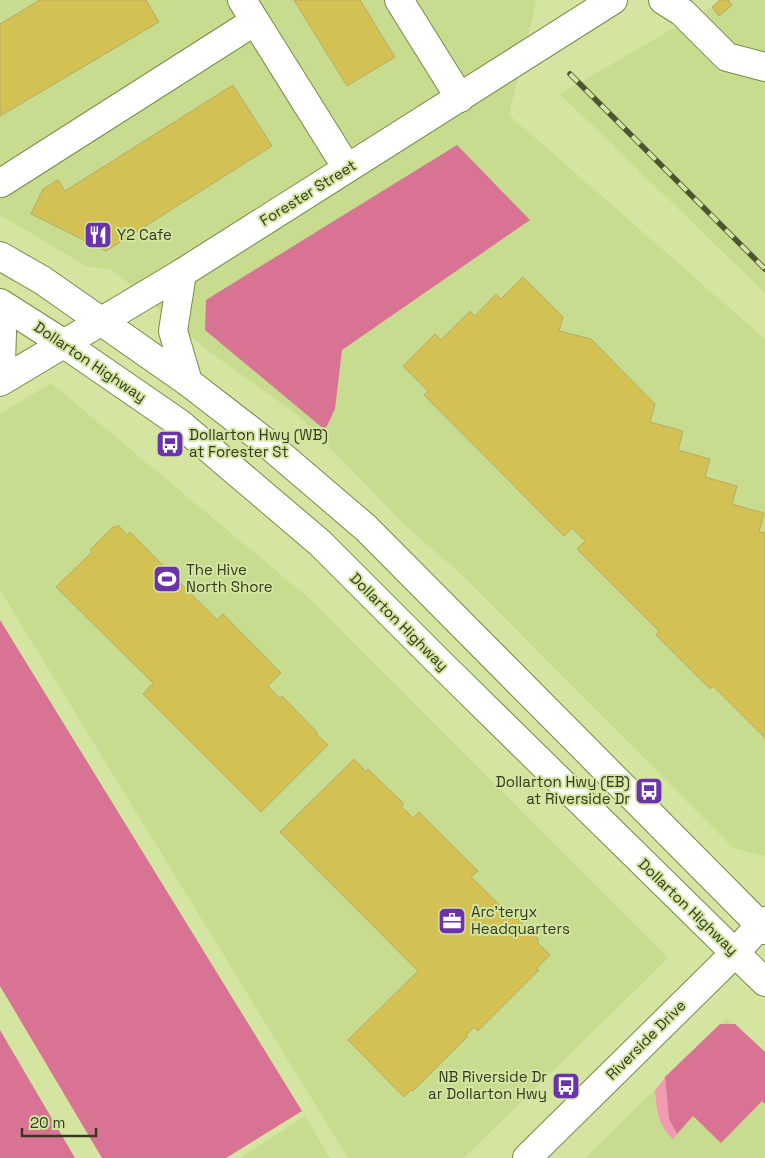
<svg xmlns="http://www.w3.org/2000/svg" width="765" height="1158" font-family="'Space Grotesk',sans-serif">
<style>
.built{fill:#c7dc8f}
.green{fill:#f499b4}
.forest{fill:#d97394}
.building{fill:#d3c253;stroke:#b6ab65}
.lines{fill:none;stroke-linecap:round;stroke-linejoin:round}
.minor-casing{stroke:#788947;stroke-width:30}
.major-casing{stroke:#788947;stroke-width:30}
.minor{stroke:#fff;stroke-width:28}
.major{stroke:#fff;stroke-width:28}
.rail-casing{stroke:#4c5533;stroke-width:5.5}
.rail{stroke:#d3e5a0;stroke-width:4;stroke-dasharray:11;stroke-linecap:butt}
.labels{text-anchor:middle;stroke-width:4;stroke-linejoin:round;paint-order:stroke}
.street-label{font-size:15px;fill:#333a1e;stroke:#d3e5a0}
.poi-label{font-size:15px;fill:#333a1e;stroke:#d3e5a0;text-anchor:start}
</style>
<rect width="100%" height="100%" fill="#d3e5a0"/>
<g class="built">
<polygon points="0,0 535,0 536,3 509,115 765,339 765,856 733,848 463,576 405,525 299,416 207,350 111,269 88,267 0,215"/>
<polygon points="723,0 765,0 765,293 560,94"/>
<polygon points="51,383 310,599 668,958 464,1158 348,1158 0,590 0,414"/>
<polygon points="727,1019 765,1053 765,1158 585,1158"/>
<polygon points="305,1116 330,1158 240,1158"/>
</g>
<path class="green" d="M 665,1077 L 669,1119 L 677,1134 L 673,1139 C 658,1125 657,1111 655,1091 Z"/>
<g class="forest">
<polygon points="457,145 530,220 342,350 335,409 325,430 205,330 206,300"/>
<polygon points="0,620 302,1111 226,1158 102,1158 0,986"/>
<polygon points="720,1024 735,1024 765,1052 765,1104 762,1101 721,1143 693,1116 677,1134 669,1119 665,1077"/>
<polygon points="0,1030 75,1158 0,1158"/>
</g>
<g class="building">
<polygon points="40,0 146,0 159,22 0,116 0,24"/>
<polygon points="294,0 360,0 395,57 347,86"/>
<polygon points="720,0 728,0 732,5 719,16 712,7"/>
<polygon points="233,85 272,146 106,251 31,214 43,189 58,180 65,191"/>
<polygon points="523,277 563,317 559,331 591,339 655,404 650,422 683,431 678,450 710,459 705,477 737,486 732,504 764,513 759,532 765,533 765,738 713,686 710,689 656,635 659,631 577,549 585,541 572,528 564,536 424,395 428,391 403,366 435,334 441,340 470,311 475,316 496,294 501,299"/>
<polygon points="118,525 127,535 130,532 217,620 223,614 281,673 268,686 280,699 282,696 317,732 316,734 328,745 261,812 143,694 153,683 56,587 92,552 90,550 114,526 116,528"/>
<polygon points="354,759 366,772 368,769 404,804 401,806 413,818 419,812 478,871 471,877 510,915 507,917 511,920 515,916 539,940 537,942 550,955 536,969 539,970 478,1031 474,1027 466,1035 468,1036 413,1091 411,1090 404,1097 348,1040 418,971 280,832"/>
</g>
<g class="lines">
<defs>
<g id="minor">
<polyline points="242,0 255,21"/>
<polyline points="399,0 460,98"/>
<polyline points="663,0 682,12 727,57 765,67"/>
<polyline points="1,183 255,21 347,168"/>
<polyline points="0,256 42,280 188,382 263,440 366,528 760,925 765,921"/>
<polyline points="182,273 173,331 188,382"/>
<polyline points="0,303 63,343 179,423 320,543 443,666 735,953"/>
<polyline points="0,316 2,332 1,363 0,365"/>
<polyline points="0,382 182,273 613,0"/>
</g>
<g id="major">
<polyline points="735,953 765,982"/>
<polyline points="527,1158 735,953 760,925 765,930"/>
</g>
</defs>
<use href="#minor" class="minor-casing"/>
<use href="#major" class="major-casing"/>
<use href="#minor" class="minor"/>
<use href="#major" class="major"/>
<defs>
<polyline id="rail" points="570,74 765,269"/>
</defs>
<use href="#rail" class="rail-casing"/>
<use href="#rail" class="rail"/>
</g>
<defs>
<symbol id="restaurant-square" viewBox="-11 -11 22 22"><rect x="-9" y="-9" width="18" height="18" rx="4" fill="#6a33aa" stroke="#d3e5a0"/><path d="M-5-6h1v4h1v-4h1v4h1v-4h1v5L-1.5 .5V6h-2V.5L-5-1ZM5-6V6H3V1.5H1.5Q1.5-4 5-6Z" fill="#fff"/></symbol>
<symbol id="bus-square" viewBox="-11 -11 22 22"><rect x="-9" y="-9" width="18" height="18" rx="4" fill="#6a33aa" stroke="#d3e5a0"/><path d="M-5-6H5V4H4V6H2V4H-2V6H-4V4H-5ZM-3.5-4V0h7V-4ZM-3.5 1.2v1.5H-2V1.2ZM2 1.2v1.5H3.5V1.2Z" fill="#fff"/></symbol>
<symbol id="stadium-square" viewBox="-11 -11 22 22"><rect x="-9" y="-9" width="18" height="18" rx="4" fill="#6a33aa" stroke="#d3e5a0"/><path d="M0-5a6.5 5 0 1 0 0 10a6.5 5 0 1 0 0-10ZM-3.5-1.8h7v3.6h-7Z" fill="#fff"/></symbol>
<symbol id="office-square" viewBox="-11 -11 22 22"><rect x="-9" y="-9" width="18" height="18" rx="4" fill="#6a33aa" stroke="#d3e5a0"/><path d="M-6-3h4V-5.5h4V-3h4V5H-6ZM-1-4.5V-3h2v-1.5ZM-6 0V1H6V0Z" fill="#fff"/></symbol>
</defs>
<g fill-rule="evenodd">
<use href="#restaurant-square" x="82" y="219" width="32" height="32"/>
<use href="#bus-square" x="154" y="428" width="32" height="32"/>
<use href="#stadium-square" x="151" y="563" width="32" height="32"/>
<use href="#bus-square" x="633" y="775" width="32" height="32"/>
<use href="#office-square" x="436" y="905" width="32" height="32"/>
<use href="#bus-square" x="550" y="1070" width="32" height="32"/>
</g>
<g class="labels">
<g class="street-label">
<text transform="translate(308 193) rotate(-32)" y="5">Forester Street</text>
<text transform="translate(90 362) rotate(34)" y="5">Dollarton Highway</text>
<text transform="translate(399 622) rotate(45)" y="5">Dollarton Highway</text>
<text transform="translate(688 907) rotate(44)" y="5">Dollarton Highway</text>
<text transform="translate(646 1040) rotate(-45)" y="5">Riverside Drive</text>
</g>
<g class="poi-label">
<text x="117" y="240">Y2 Cafe</text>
<text x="189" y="440">Dollarton Hwy (WB)<tspan x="189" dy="17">at Forester St</tspan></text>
<text x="186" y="575">The Hive<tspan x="186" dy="17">North Shore</tspan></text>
<text x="630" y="787" text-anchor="end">Dollarton Hwy (EB)<tspan x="630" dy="17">at Riverside Dr</tspan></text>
<text x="471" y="917">Arc'teryx<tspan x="471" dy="17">Headquarters</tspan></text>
<text x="547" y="1082" text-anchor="end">NB Riverside Dr<tspan x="547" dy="17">ar Dollarton Hwy</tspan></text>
</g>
</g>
<path d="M22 1128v8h74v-8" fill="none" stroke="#333a1e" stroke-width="2.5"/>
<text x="30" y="1128" font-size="15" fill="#333a1e" stroke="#d3e5a0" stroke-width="4" paint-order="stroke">20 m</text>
</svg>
